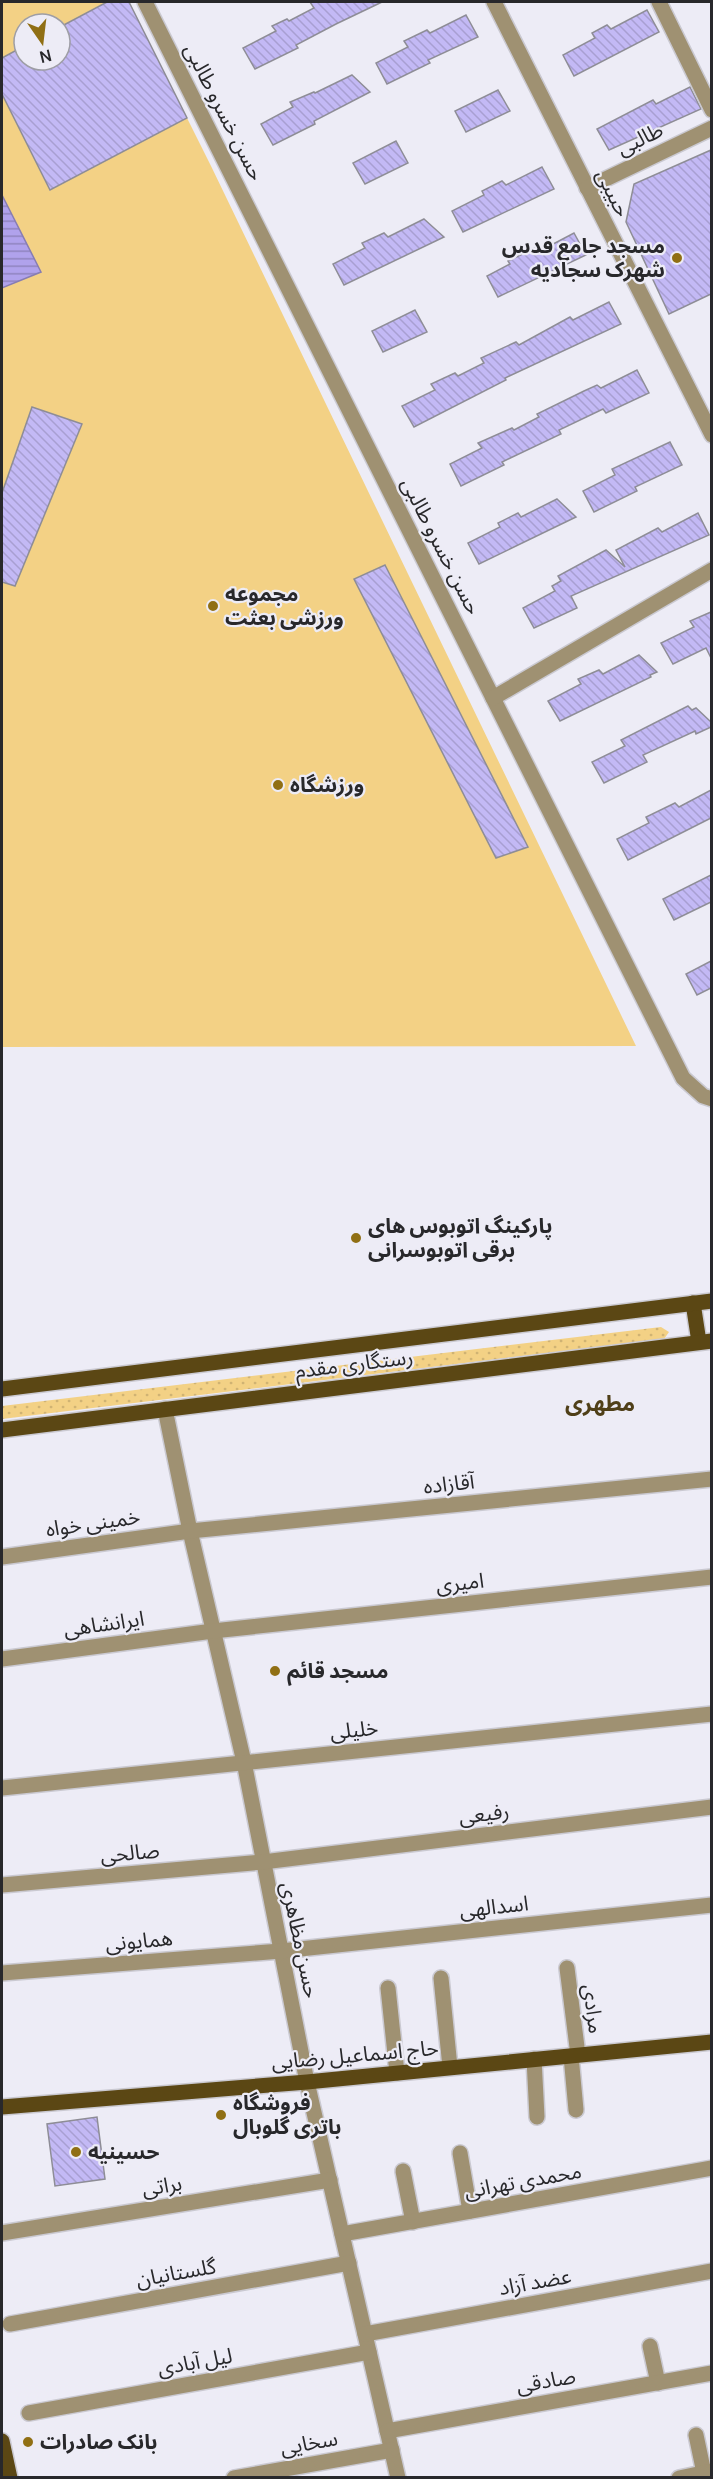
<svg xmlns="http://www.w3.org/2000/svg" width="713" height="2479" font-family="Manrope,'Noto Sans Arabic',sans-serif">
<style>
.grass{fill:url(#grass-dots)}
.green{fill:#f3d185;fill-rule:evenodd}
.water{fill:url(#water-rules);stroke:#877db2;stroke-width:1.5}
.building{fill:url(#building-back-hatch);stroke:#8e8d96;stroke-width:1.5}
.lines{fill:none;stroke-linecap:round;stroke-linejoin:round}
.minor-casing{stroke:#cac9d1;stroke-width:18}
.major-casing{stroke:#cac9d1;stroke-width:18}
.minor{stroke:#9f9172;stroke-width:15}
.major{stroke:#5b4714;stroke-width:15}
.poi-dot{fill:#906f14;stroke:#edecf6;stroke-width:2}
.labels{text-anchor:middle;stroke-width:4.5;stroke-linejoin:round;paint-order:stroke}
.street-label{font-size:21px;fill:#28282b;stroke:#edecf6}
.poi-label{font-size:21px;font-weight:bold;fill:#28282b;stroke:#edecf6;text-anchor:start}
.neighbourhood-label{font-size:22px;font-weight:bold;fill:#4f3f18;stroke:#edecf6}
</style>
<defs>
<pattern id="grass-dots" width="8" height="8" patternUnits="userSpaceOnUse" patternTransform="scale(1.5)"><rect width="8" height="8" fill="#f3d185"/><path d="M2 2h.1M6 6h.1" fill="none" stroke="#d0b373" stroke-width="1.8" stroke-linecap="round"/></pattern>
<pattern id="water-rules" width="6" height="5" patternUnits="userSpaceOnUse" patternTransform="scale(1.5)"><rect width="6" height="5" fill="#b0a2ec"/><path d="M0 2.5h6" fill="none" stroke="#8f84bf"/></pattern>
<pattern id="building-back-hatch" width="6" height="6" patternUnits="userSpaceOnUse" patternTransform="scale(1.5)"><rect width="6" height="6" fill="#c3b9f5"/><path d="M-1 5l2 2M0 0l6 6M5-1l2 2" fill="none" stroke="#a89fd2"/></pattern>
</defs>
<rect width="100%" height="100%" fill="#edecf6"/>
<polygon class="grass" points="661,1327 669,1332 664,1339 2,1419 2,1406"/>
<path class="green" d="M 2,2 L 129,2 L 211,166 L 636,1046 L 2,1047 ZM 24,24 L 60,24 L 60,60 L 24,60 Z"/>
<polygon class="water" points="2,195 41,272 2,288"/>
<g class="building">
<polygon points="107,2 129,2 187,118 50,190 2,94 2,58 24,46 24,60 60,60 60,27"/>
<polygon points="310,2 382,2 336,24 296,45 298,48 255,69 243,48 276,31 272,26 287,19 289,21 314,8"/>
<polygon points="647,10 659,32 574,76 563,55 595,38 592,33 607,25 611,29"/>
<polygon points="466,15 478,37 428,60 430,63 387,84 376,63 408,47 404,41 427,30 430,33"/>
<polygon points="352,75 370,92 314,121 315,124 273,145 261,124 293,107 290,102 314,92 315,93"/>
<polygon points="690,87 701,109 609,150 597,129 653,100 656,104"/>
<polygon points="498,90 510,111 466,132 455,111"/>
<polygon points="396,141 408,163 365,184 353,163"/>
<polygon points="711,150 711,294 669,314 626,222 634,184"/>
<polygon points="542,167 554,189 463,232 452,211 484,195 482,191 502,181 506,185"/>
<polygon points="424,219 444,237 344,285 333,264 365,248 362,243 384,233 388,237"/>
<polygon points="574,233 586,255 498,297 487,276 510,264 508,261 535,248 538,252"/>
<polygon points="609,302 621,324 505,378 506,380 414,427 402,406 435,390 431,384 455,373 458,376 484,363 481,358 516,342 519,345 570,317 573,320"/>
<polygon points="415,310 427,332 383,352 372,331"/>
<polygon points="637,370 649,393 606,413 603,409 559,430 561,434 502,462 504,465 461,486 450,464 482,448 478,443 512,428 514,430 539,417 537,414 584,391 597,385 601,388"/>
<polygon points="32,407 82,424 15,586 2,582 2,493"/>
<polygon points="670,442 682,465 635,487 637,491 594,512 583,491 615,475 612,469"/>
<polygon points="557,499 576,517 479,564 468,543 500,527 498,523 518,513 521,517"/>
<polygon points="698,513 709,535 571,596 577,608 534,628 523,608 555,591 552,586 561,581 558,576 606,550 625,567 616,550 658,528 662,532"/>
<polygon points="385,565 528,847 496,858 354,579"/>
<polygon points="711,612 711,658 706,648 673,664 661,643 694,627 690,621"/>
<polygon points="639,655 657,672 650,675 651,677 560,721 548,701 581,684 578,679 599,670 603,674"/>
<polygon points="688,706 692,710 696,708 711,722 711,727 696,734 695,731 643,755 647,762 604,783 592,762 625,746 621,740"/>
<polygon points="711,790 711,818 628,860 617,839 649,823 646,817 675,803 679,807"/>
<polygon points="711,875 711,902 674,920 663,899"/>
<polygon points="711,961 711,988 697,995 686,974"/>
<polygon points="97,2117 105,2179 55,2186 47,2124"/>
</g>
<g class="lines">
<defs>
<g id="minor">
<polyline points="145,2 683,1078 703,1096 712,1099"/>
<polyline points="494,2 712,435"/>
<polyline points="659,2 712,110"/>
<polyline points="587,188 712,128"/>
<polyline points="493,698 712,570"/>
<polyline points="165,1409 190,1531 244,1762 307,2082 398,2478"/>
<polyline points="2,1557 190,1531 712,1479"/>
<polyline points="2,1659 213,1631 712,1577"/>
<polyline points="2,1788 712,1714"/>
<polyline points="2,1885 263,1862 712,1807"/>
<polyline points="567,1968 578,2055"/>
<polyline points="2,1973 281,1951 712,1905"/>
<polyline points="441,1978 450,2067"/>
<polyline points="388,1988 397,2073"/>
<polyline points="571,2056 576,2110"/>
<polyline points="534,2059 537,2117"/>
<polyline points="460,2153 470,2211"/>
<polyline points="403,2171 413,2222"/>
<polyline points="2,2233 330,2180"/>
<polyline points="342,2234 712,2168"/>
<polyline points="10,2324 349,2263"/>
<polyline points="365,2334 712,2271"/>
<polyline points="650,2346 658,2383"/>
<polyline points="29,2413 369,2352"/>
<polyline points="387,2431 712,2373"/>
<polyline points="696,2435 704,2473"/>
<polyline points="234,2478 392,2450"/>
<polyline points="679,2478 712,2471"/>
</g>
<g id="major">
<polyline points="693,1303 699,1342"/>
<polyline points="2,1389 712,1301"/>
<polyline points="2,1430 712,1341"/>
<polyline points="2,2107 307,2082 712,2042"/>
<polyline points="2,2441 10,2478"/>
</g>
</defs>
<use href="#minor" class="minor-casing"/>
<use href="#major" class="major-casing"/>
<use href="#minor" class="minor"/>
<use href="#major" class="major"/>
</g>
<g class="poi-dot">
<circle cx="677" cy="258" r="6"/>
<circle cx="213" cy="606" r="6"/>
<circle cx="278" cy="785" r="6"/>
<circle cx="356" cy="1238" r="6"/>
<circle cx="275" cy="1671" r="6"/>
<circle cx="221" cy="2115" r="6"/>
<circle cx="76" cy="2152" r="6"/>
<circle cx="28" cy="2442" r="6"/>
</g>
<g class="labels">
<g class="street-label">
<text transform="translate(224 112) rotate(63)" y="7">حسن خسرو طالبی</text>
<text transform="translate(640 139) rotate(-26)" y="7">طالبی</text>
<text transform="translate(613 193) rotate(63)" y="7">حبیبی</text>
<text transform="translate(441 546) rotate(63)" y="7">حسن خسرو طالبی</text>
<text transform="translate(354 1364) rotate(-7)" y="7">رستگاری مقدم</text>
<text transform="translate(449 1484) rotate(-6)" y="7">آقازاده</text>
<text transform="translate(93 1523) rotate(-8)" y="7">خمینی خواه</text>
<text transform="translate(460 1583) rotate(-6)" y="7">امیری</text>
<text transform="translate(104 1624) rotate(-8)" y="7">ایرانشاهی</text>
<text transform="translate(354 1730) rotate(-6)" y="7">خلیلی</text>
<text transform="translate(484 1814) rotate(-7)" y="7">رفیعی</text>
<text transform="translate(130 1853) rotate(-5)" y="7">صالحی</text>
<text transform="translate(494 1907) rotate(-6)" y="7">اسدالهی</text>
<text transform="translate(300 1940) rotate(78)" y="7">حسن مظاهری</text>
<text transform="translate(139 1941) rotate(-5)" y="7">همایونی</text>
<text transform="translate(593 2009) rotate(83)" y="7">مرادی</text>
<text transform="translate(355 2055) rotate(-5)" y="7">حاج اسماعیل رضایی</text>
<text transform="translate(523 2181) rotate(-10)" y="7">محمدی تهرانی</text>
<text transform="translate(162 2186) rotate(-9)" y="7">براتی</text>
<text transform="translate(176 2273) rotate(-10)" y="7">گلستانیان</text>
<text transform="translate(535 2282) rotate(-10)" y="7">عضد آزاد</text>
<text transform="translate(195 2362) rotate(-10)" y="7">لیل آبادی</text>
<text transform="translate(546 2381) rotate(-10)" y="7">صادقی</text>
<text transform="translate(309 2443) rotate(-10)" y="7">سخایی</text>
</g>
<g class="poi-label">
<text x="665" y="253" text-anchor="end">مسجد جامع قدس<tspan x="665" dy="24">شهرک سجادیه</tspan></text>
<text x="225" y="601">مجموعه<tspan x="225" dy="24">ورزشی بعثت</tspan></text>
<text x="290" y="792">ورزشگاه</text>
<text x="368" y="1233">پارکینگ اتوبوس های<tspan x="368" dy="24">برقی اتوبوسرانی</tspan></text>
<text x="287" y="1678">مسجد قائم</text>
<text x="233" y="2110">فروشگاه<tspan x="233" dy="24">باتری گلوبال</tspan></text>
<text x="88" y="2159">حسینیه</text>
<text x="40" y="2449">بانک صادرات</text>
</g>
<g class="neighbourhood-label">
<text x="600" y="1411">مطهری</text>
</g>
</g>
<rect width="713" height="2479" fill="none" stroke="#28282b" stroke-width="6"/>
<g transform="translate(42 42) rotate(166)"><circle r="28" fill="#edecf6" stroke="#9e9ea5" stroke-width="1.5"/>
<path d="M0-4.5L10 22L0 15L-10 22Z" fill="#906f14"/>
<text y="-9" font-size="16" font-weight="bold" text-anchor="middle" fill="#28282b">N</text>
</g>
</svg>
